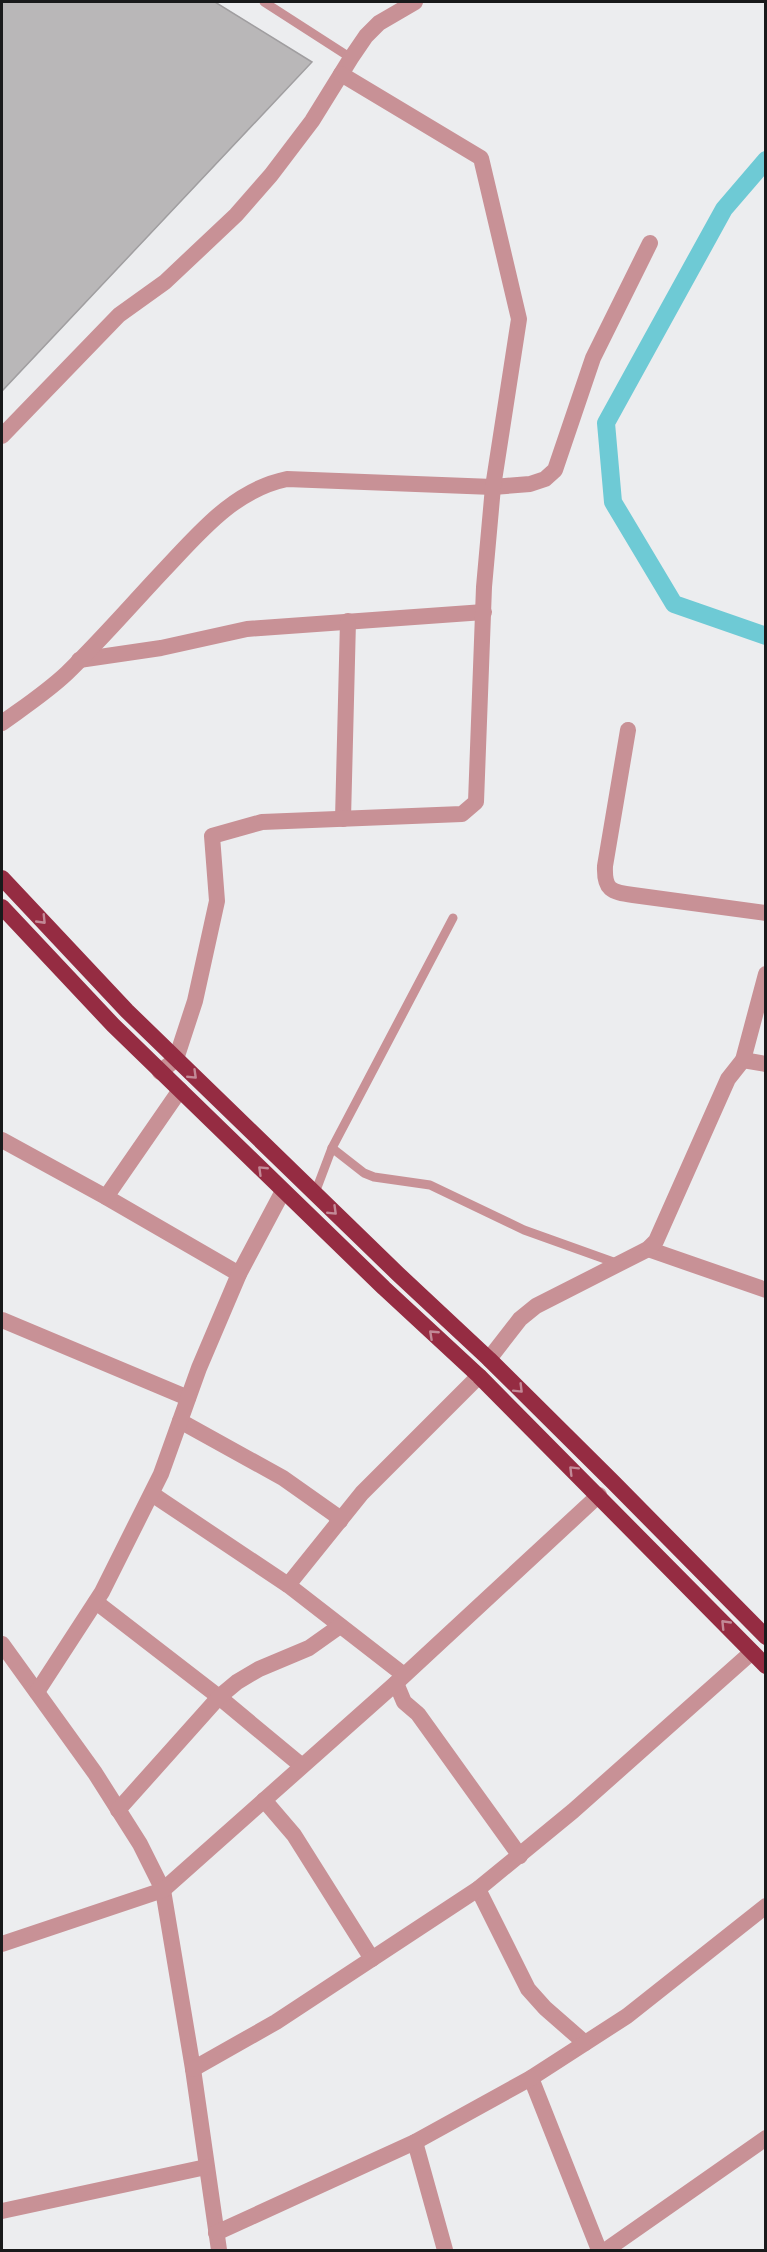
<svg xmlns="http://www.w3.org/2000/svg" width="767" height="2252" font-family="'DM Sans',sans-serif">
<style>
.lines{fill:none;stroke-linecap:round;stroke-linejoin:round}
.canal{stroke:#6ecad5;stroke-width:18}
.building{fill:#b9b7b8;stroke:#a09ea0;stroke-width:1.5}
.service{stroke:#c89196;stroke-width:9}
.minor{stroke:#c89196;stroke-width:16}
.trunk{stroke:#952c42;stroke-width:16}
.oneway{stroke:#c28996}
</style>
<rect width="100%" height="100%" fill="#ecedef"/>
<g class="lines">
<polyline class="canal" points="766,160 724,209 606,423 613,502 674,604 766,636"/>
</g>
<polygon class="building" points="2,2 215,2 312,62 2,391"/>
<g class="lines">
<g class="service">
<polyline points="264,2 351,58"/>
<polyline points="332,1148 364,1173 374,1177 430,1185 524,1230 619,1264"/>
<polyline points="315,1193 332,1148 453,918"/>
</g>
<g class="minor">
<polyline points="2,436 119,315 165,282 236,215 271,175 312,121 351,58 366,36 379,23 415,2"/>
<polyline points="79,660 161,648 247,629 484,612"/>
<path d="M 2,723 C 24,707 47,692 67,673 C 101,640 132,604 164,570 C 200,532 234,490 287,479 L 493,487 L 530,484 L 545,479 L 555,470 L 593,358 L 650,243"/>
<path d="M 628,730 L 605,866 C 604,890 611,892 633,895 L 766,913"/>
<polyline points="343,819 348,621"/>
<polyline points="743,1060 766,1064"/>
<polyline points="160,1072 176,1059 195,1001 217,901 212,836 262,822 462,814 476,802 484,587 493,487 519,319 481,158 341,74"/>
<polyline points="2,1140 106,1197 239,1274"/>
<polyline points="106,1197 180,1090"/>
<polyline points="648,1249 766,1290"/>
<polyline points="2,1320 188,1398"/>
<polyline points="489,1359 520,1319 536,1306 648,1249 656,1241 728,1079 743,1060 766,974"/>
<polyline points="180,1421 283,1478 334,1514 340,1521"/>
<polyline points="152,1494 288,1585 404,1675"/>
<polyline points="288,1585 362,1493 479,1376"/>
<polyline points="96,1602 219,1697 302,1766"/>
<polyline points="2,1644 95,1773 140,1844 163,1890 193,2069 219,2250"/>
<polyline points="396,1683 404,1702 418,1714 520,1856"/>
<polyline points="37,1692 102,1592 161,1474 199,1368 239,1274 283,1191"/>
<polyline points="264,1800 294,1835 372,1959"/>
<polyline points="118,1810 219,1697 237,1682 259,1669 309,1648 340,1626"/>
<polyline points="478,1889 528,1989 545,2008 585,2043"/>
<polyline points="2,1944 163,1890 396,1683 599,1495"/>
<polyline points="193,2069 276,2022 478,1889 573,1811 752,1652"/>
<polyline points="531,2078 599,2250"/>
<polyline points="415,2142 445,2250"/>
<polyline points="2,2211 206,2167"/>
<polyline points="216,2233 415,2142 531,2078 627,2016 766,1906"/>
<polyline points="606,2250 766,2138"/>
</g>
<g class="trunk">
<polyline points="2,878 127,1011 398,1274 489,1359 613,1482 766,1637"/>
<polyline points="2,907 113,1025 384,1288 479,1376 766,1666"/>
</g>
</g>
<defs><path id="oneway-chevron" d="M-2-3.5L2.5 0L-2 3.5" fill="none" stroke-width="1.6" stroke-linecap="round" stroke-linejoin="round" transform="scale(1.5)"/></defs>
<g class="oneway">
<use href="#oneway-chevron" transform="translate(42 920) rotate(46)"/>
<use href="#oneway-chevron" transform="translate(193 1075) rotate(44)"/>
<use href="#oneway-chevron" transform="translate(262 1170) rotate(-136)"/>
<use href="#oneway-chevron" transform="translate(333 1211) rotate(44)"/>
<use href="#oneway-chevron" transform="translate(433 1334) rotate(-137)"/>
<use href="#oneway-chevron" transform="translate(519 1389) rotate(45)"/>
<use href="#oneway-chevron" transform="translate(573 1470) rotate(-135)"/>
<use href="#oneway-chevron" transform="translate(725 1624) rotate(-134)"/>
</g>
<rect width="767" height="2252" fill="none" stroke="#191a1b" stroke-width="6"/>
</svg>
